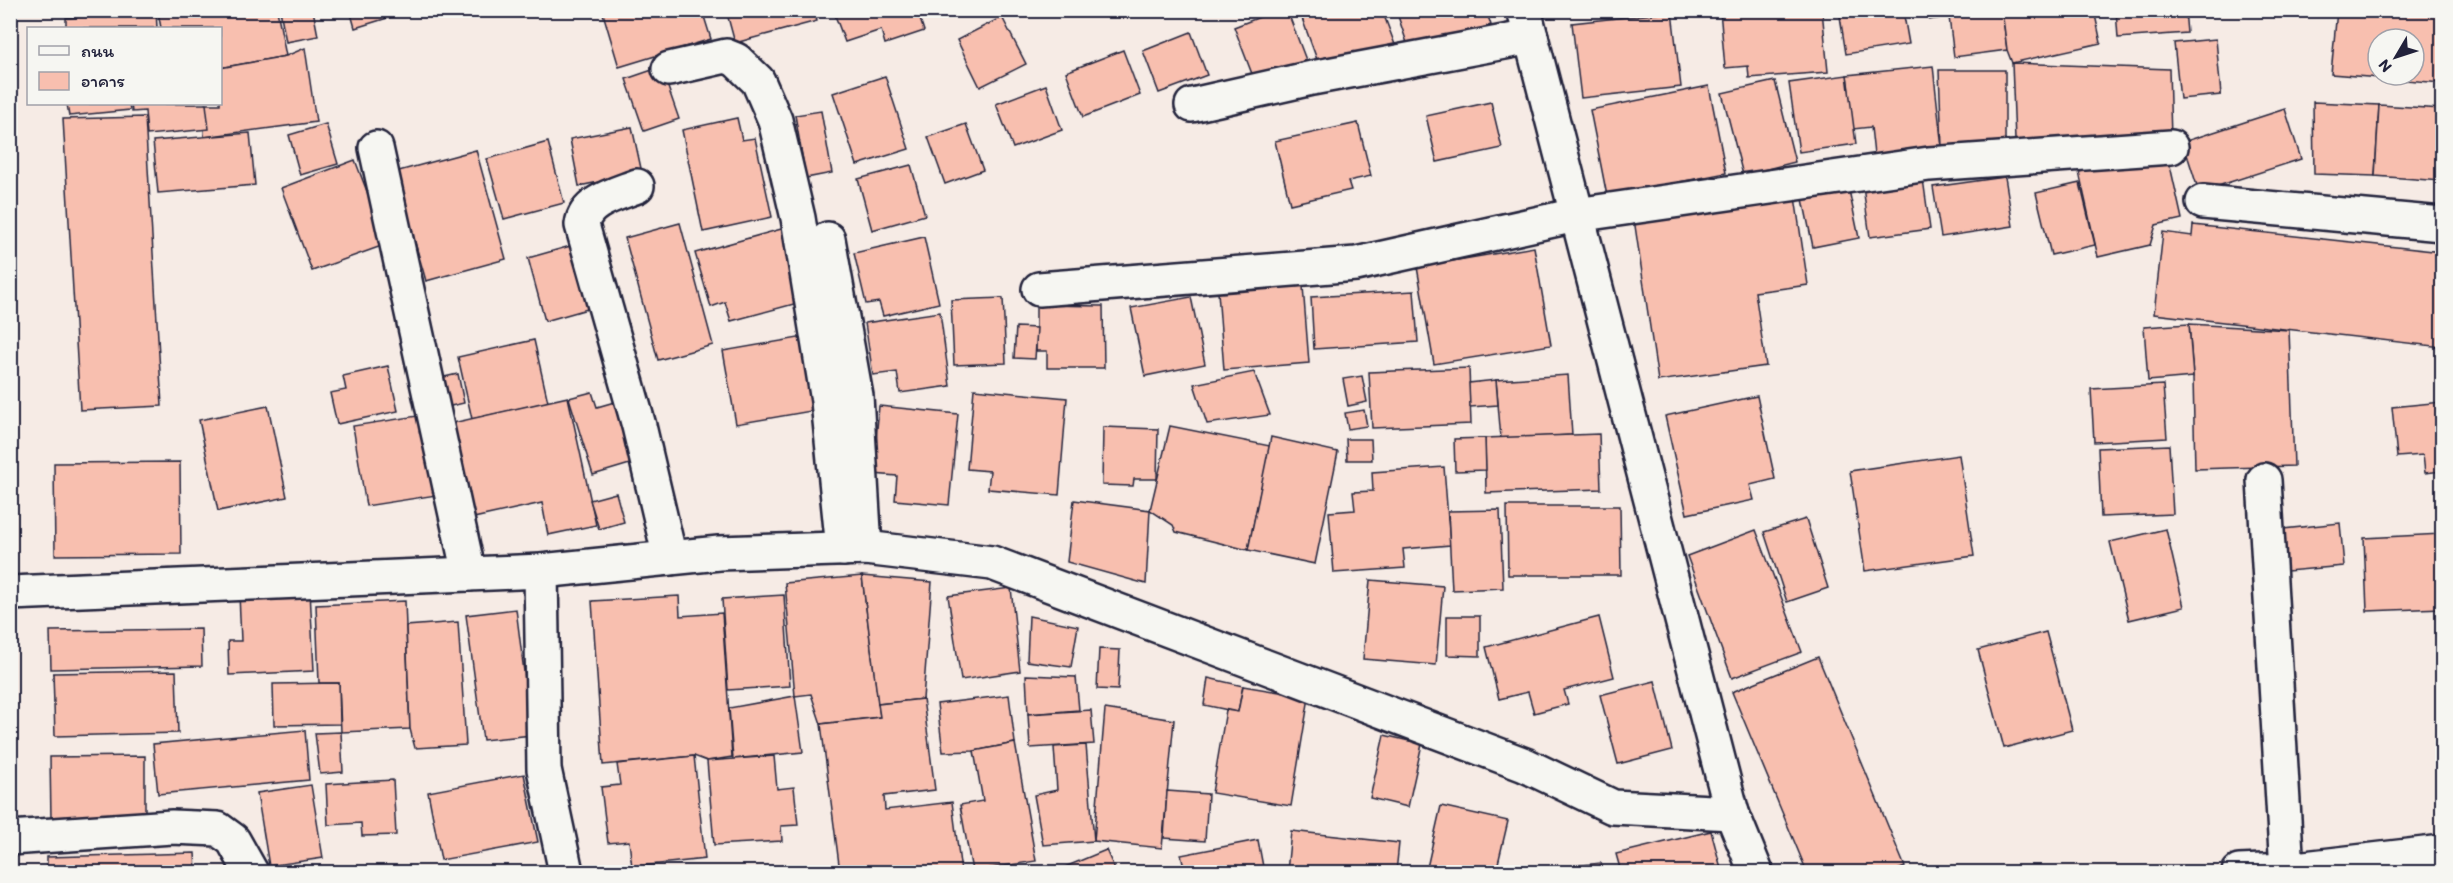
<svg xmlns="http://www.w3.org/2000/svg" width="2453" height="883" font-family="Itim,'Playpen Sans Thai',sans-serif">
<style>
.building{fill:#f8bfaf;stroke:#22223b;stroke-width:1.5;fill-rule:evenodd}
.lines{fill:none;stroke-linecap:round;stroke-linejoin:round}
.minor-casing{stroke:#22223b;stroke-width:38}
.minor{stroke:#f6f6f2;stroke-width:33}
</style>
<rect width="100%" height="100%" fill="#f6ebe5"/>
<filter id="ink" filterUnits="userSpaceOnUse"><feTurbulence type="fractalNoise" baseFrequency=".0167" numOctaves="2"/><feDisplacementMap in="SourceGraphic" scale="12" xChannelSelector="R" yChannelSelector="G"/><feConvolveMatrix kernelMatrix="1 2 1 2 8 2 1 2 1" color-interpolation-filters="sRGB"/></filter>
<g filter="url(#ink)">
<g class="building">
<polygon points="165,10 277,10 286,56 220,68 220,28 161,28 158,12"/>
<polygon points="280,10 313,10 318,36 286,42"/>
<polygon points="350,10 413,10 355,28"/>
<polygon points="602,10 702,10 711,39 619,67"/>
<polygon points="726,10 814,10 817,21 735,43"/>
<polygon points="833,10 917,10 924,31 885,44 881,30 845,42"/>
<polygon points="1278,10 1287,10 1306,60 1254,79 1234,27"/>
<polygon points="1299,10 1382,10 1397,50 1323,76"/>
<polygon points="1396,10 1486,10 1491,25 1410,52"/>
<polygon points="1720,10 1822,10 1828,72 1749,78 1748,66 1725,68"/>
<polygon points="1839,10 1903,10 1909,44 1846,54"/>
<polygon points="1928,10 2002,10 2007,50 1954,57 1949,17 1929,20"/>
<polygon points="2002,10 2094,10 2101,43 2012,63 2007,50"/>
<polygon points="2116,10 2185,10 2187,33 2118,38"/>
<path d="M 2337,10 L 2398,10 L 2442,14 L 2442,83 L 2331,74 ZM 2378,39 L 2414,39 L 2414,75 L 2378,75 Z"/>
<polygon points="156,11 157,28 66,28 66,18"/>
<polygon points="1672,12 1681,87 1581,98 1572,23"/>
<polygon points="1002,17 1026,64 980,87 957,40"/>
<polygon points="1191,32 1207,75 1159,93 1143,51"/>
<polygon points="2216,39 2221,95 2180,99 2174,43"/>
<polygon points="305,48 316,122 204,137 205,104 220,104 220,68 286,56"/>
<polygon points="1123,50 1140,95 1083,117 1066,72"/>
<polygon points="2012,63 2169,69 2171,138 2015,140"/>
<polygon points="1933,66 1942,148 1874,155 1871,127 1853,129 1847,75"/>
<polygon points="661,67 679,119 644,131 626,79"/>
<polygon points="1939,70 2005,70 2005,147 1942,148"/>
<polygon points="1847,75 1856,144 1799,152 1789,83"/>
<polygon points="885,76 909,149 857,165 833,93"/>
<polygon points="1775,81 1795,162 1743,175 1722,93"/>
<polygon points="1046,85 1062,130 1013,148 996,104"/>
<polygon points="1709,86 1726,173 1607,196 1590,110"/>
<polygon points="1491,102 1502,148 1437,162 1426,116"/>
<polygon points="2313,102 2379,105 2375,176 2314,174"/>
<polygon points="67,104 129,104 130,110 69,116"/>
<polygon points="131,104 206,104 209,129 147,135 145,111 132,112"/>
<polygon points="2379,105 2442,109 2442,181 2375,176"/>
<polygon points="2285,109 2301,159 2199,192 2183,142"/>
<polygon points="821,111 832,173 806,178 795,115"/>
<polygon points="145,117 162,406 80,410 63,119"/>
<polygon points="737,118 742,140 755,138 772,217 703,232 682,130"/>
<polygon points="1358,123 1371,176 1348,181 1351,190 1290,204 1275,141"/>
<polygon points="326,124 338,164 300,175 289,135"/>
<polygon points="966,124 983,170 945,184 928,137"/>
<polygon points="632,127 642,173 579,186 570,139"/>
<polygon points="250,133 255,185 158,193 153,141"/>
<polygon points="548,142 564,203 504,219 487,159"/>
<polygon points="476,150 506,259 426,281 395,172"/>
<polygon points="2167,152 2182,219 2156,225 2150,245 2098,257 2079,172"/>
<polygon points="355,160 387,244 312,271 281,188"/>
<polygon points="911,165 925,215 872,230 858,179"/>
<polygon points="2005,177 2013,226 1941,237 1933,187"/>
<polygon points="1923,179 1930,229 1870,237 1863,187"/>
<polygon points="2080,183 2095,245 2051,255 2036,193"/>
<polygon points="1849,190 1859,238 1813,247 1803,199"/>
<polygon points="1795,197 1808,285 1755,292 1766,366 1658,381 1634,219"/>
<polygon points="680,223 713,345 658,360 625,238"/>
<polygon points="2193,225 2442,252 2442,347 2154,314 2163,232 2192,236"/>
<polygon points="785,228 805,301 731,321 725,302 711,307 695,253"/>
<polygon points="924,237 939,303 883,316 879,302 866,304 854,253"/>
<polygon points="581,243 598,306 545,321 528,258"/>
<polygon points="1534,247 1551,345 1434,364 1417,267"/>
<polygon points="1303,286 1309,363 1224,370 1218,292"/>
<polygon points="1414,291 1418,342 1314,349 1311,297"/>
<polygon points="1191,297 1205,364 1145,376 1131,308"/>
<polygon points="1003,298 1006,363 954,365 951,300"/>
<polygon points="1036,305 1103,306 1104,368 1047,368 1047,351 1036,351"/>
<polygon points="940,312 950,386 900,393 897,372 873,375 865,323"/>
<polygon points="2189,324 2289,330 2294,466 2195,469 2193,377"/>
<polygon points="2189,324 2193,377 2148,381 2144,327"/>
<polygon points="1016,327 1037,328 1035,359 1014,358"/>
<polygon points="804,337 817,410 736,424 723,351"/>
<polygon points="534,340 548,402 472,419 458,357"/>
<polygon points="388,366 398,411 337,424 330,393 346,390 343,376"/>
<polygon points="1469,368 1471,424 1372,428 1369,372"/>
<polygon points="1254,372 1270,415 1207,424 1194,384"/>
<polygon points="458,374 464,403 442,408 435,379"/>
<polygon points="1568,375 1572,435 1501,439 1496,380"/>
<polygon points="1362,376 1367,402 1348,406 1343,379"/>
<polygon points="1496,380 1498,405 1470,407 1469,383"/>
<polygon points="2163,385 2167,438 2094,442 2091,389"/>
<polygon points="974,389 1067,398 1059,495 988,489 990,471 967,469"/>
<polygon points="592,392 597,407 625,399 643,460 593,475 569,398"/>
<polygon points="1757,396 1775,479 1750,485 1754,500 1687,514 1665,416"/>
<polygon points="568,397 596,525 548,535 542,503 469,519 448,424"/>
<polygon points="2442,402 2442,471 2425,473 2423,455 2397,457 2392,407"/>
<polygon points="268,406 287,497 218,511 199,420"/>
<polygon points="879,406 958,414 949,505 895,500 897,476 873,474"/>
<polygon points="1364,410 1367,426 1348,429 1345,413"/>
<polygon points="430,414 443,494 366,506 353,426"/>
<polygon points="1170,426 1270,446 1248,550 1176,532 1173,525 1150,510"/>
<polygon points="1103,427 1158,429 1157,479 1134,479 1133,486 1102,485"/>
<polygon points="1599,434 1601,489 1486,493 1485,438"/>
<polygon points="1271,437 1338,452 1315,564 1248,550"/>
<polygon points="1485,438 1486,470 1455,471 1454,439"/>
<polygon points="1346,439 1371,439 1372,460 1347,460"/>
<polygon points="2169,445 2173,514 2101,517 2098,448"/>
<polygon points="1959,455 1974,556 1865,571 1850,471"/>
<polygon points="180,462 181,554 55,555 54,463"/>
<polygon points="1444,467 1450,545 1403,549 1405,568 1334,573 1329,512 1355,510 1353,492 1373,491 1372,472"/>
<polygon points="616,493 624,522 599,529 590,500"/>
<polygon points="1074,500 1150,510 1146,584 1067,562"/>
<polygon points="1507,506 1620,506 1621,575 1508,575"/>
<polygon points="1500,510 1503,588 1452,590 1448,511"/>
<polygon points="1806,519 1828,588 1787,602 1764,532"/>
<polygon points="2340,523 2344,566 2287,571 2283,529"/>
<polygon points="2166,529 2184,607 2129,620 2110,542"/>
<polygon points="1756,530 1802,652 1732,678 1687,556"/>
<polygon points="2442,534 2442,608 2367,611 2364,538"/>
<polygon points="862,576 880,717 821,724 811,694 795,696 785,583"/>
<polygon points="862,576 932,582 923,699 878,704"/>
<polygon points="1370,580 1443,586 1436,665 1363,659"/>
<polygon points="1011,588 1020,671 961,680 948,596"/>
<polygon points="310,591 314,671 229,675 228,641 241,641 239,594"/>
<polygon points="784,595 790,686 728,690 722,599"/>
<polygon points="679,596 680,616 722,613 732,757 707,761 694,756 603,765 592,601"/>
<polygon points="405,601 410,729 341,732 339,683 319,683 316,605"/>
<polygon points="516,609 532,735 483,740 466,615"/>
<polygon points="1029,616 1078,626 1071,667 1027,661"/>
<polygon points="1447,616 1480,616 1480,656 1447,655"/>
<polygon points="1599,617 1614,677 1564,690 1568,704 1534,713 1528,692 1499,699 1486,647"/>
<polygon points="458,622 466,745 415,748 410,729 406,626"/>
<polygon points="201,629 202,666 51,669 50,631"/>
<polygon points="2046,632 2072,730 2004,748 1978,650"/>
<polygon points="1099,649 1120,650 1118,690 1097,689"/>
<polygon points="1818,657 1905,867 1892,872 1807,872 1732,692"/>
<polygon points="176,671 178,733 55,736 53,673"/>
<polygon points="1026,675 1076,677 1079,710 1028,714"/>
<polygon points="1208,678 1243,686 1238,712 1204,705"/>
<polygon points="1655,681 1672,750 1618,764 1600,695"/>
<polygon points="339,683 340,724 274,725 273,684"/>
<polygon points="1243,686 1309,697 1291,806 1212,793 1226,710 1238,712"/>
<polygon points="1009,695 1015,743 974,751 943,752 937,704"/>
<polygon points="795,696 803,752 733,759 729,708"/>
<polygon points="923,699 935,790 884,796 885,810 952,802 961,872 840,872 821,724 880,717 878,704"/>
<polygon points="1105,709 1174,720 1162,848 1094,841"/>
<polygon points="1091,710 1094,744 1030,748 1028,714"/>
<polygon points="305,730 309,780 158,794 153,744"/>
<polygon points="341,732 343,772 320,774 315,733"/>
<polygon points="1384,735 1422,744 1408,807 1370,798"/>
<polygon points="1015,743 1036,861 972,871 960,805 983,801 974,751"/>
<polygon points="1086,745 1094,841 1043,845 1034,795 1057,790 1054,747"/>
<polygon points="145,756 145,819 51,820 50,757"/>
<polygon points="694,756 705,859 632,867 629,841 608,843 601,787 620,785 617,764"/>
<polygon points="774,756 777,789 794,787 798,825 781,826 782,841 714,845 707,761"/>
<polygon points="524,774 538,842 441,860 428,792"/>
<polygon points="393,780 396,835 362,836 361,823 328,825 326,784"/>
<polygon points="311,785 323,858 269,866 257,793"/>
<polygon points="1167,791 1208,794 1205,841 1164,838"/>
<polygon points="1441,806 1508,821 1496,872 1426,872"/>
<polygon points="1291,831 1399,843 1396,872 1287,872"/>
<polygon points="1711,831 1722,872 1621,872 1616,854"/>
<polygon points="1258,840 1264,872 1185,872 1181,855"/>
<polygon points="1106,850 1116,872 1053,872"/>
<polygon points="195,853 196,872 47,872 47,857"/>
<polygon points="1601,863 1602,872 1535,872 1535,870"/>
<polygon points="788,866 789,872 760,872"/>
</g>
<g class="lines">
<defs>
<g id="minor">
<polyline points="1524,10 1732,813 1756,872"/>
<polyline points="669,69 726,56 736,60 758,81 775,120 798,218 828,401 843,549"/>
<polyline points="1192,105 1312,78 1531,37"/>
<polyline points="376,148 469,574"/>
<path d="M 637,186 C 617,194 585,201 582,225 L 639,426 L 670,558"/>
<polyline points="2203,202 2442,224"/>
<polyline points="828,239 856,396 865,548"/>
<polyline points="1039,289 1356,264 1576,215 1929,164 2171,147"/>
<polyline points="2264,480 2287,870"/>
<polyline points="541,571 544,769 566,872"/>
<polyline points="10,593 541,571 719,553 865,548 992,563 1525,765 1613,807 1732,813"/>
<polyline points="10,838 172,827 218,829 233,840 251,872"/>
<polyline points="2239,872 2287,870 2442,852"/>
</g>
</defs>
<use href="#minor" class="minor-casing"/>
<use href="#minor" class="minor"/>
</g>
</g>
<rect width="2453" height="883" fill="none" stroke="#f6f6f2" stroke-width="36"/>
<rect x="18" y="18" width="2417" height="847" fill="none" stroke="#22223b" stroke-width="2" filter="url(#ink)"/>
<rect x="27" y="27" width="195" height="78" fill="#f6f6f2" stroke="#a1a1a9" stroke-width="1.5"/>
<rect x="39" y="46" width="30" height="9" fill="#f6f6f2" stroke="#a1a1a9" stroke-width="1.5"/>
<text x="81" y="57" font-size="18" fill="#22223b">ถนน</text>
<rect x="39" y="72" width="30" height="18" fill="#f8bfaf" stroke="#a1a1a9" stroke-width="1.5"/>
<text x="81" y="87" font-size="18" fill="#22223b">อาคาร</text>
<g transform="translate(2396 57) rotate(231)"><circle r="28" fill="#f6f6f2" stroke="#a1a1a9" stroke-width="1.5"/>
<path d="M0-4.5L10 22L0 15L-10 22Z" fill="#22223b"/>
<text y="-9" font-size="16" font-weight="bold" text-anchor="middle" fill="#22223b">N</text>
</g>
</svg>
